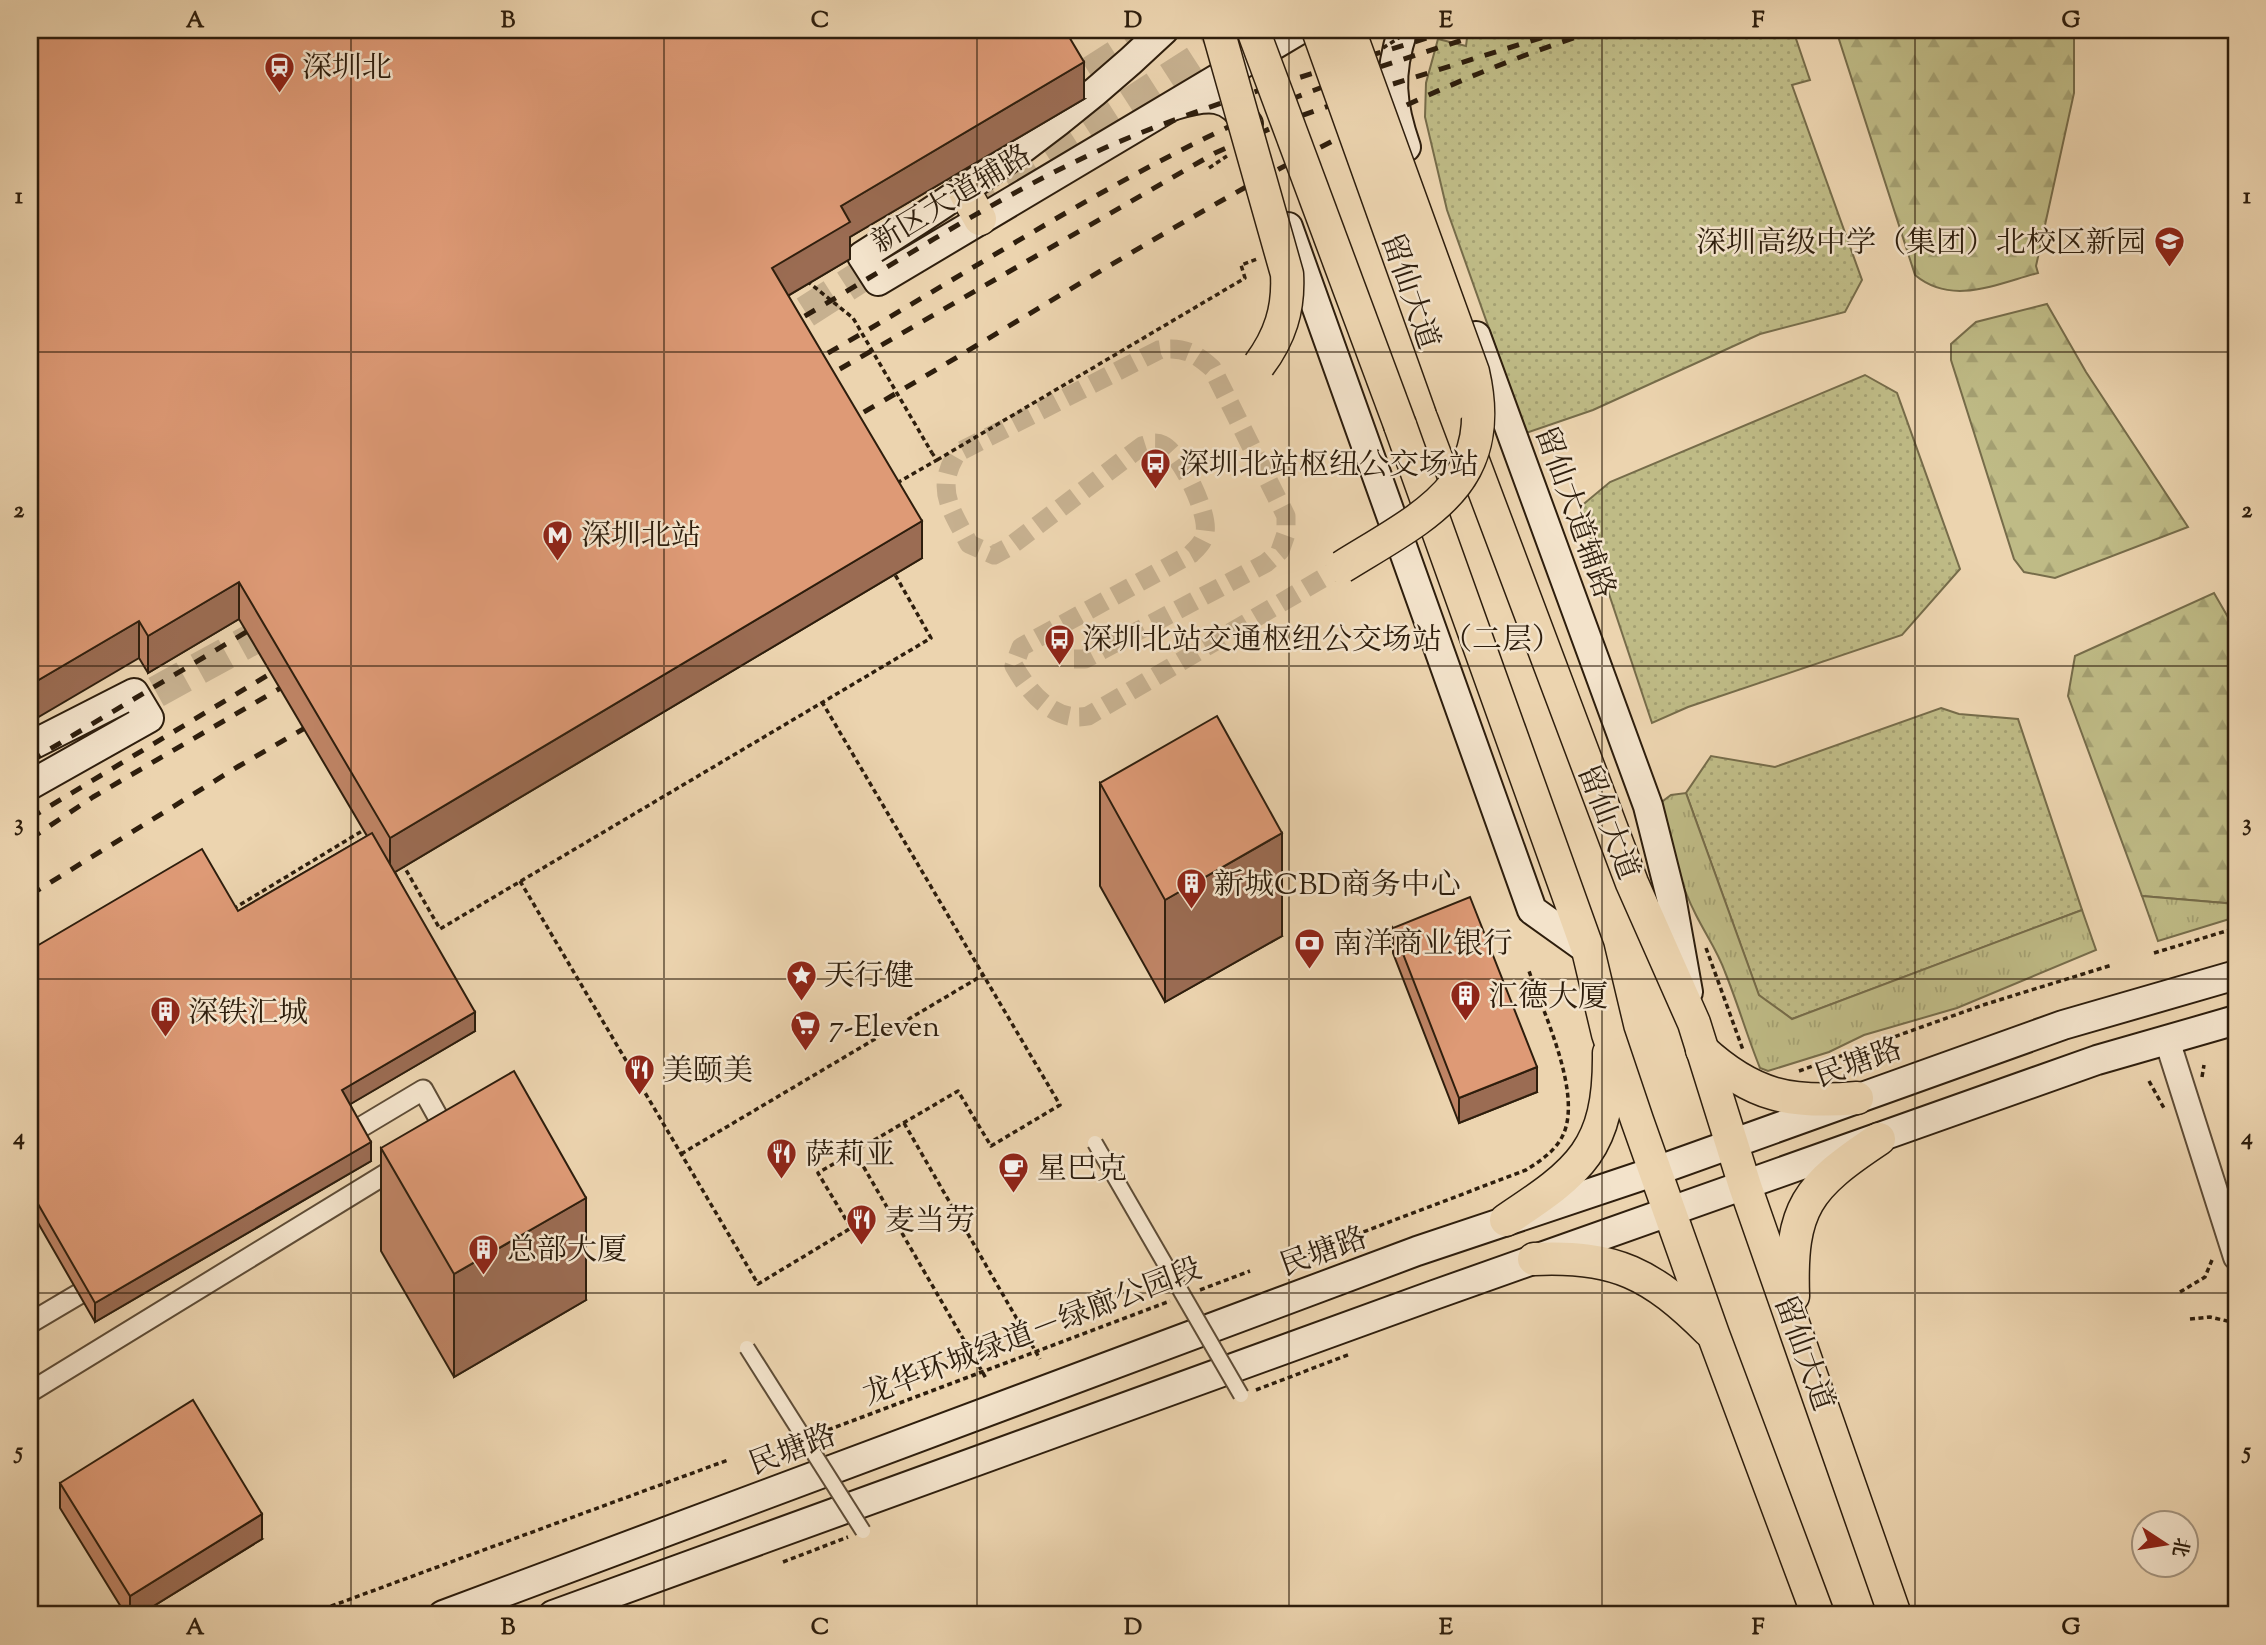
<svg xmlns="http://www.w3.org/2000/svg" width="2266" height="1645" font-family="'Sorts Mill Goudy','Noto Serif SC',serif">
<style>
.grass{fill:url(#grass-dots);stroke:#766c4a;stroke-width:2}
.forest{fill:url(#forest-firs);stroke:#766c4a;stroke-width:2}
.park{fill:url(#park-tufts);stroke:#766c4a;stroke-width:2}
.lines{fill:none;stroke-linecap:round;stroke-linejoin:round}
.minor-tunnel{stroke:#c6b08f;stroke-width:19;stroke-dasharray:19 10;stroke-linecap:butt}
.primary-tunnel{stroke:#c6b08f;stroke-width:32;stroke-dasharray:32 16;stroke-linecap:butt}
.minor-casing{stroke:#5e4c36;stroke-width:23}
.tertiary-casing{stroke:#5e4c36;stroke-width:28}
.secondary-casing{stroke:#2e1e0d;stroke-width:32}
.primary-casing{stroke:#2e1e0d;stroke-width:35}
.path{stroke:#2e1e0d;stroke-width:3.5;stroke-dasharray:5 3.5;stroke-linecap:butt}
.minor{stroke:#f3e3cb;stroke-width:19}
.tertiary{stroke:#f3e3cb;stroke-width:24}
.secondary{stroke:#f3e3cb;stroke-width:28}
.primary{stroke:#ecd4af;stroke-width:32}
.rail{stroke:#2e1e0d;stroke-width:5;stroke-dasharray:12 12;stroke-linecap:butt}
.pedestrian-bridge-casing{stroke:#5e4c36;stroke-width:18;stroke-linecap:butt}
.primary-bridge-casing{stroke:#2e1e0d;stroke-width:35;stroke-linecap:butt}
.path-bridge{stroke:#2e1e0d;stroke-width:3.5;stroke-dasharray:5 3.5;stroke-linecap:butt}
.pedestrian-bridge{stroke:#f3e3cb;stroke-width:14}
.primary-bridge{stroke:#ecd4af;stroke-width:32}
.wall{fill:#bf8465;stroke:#2e1e0d;stroke-width:2}
.shaded-wall{fill:#9b6c53;stroke:#2e1e0d;stroke-width:2}
.building{fill:#de9a76;stroke:#2e1e0d;stroke-width:2}
.grid{fill:none;stroke:#2e1e0d;stroke-width:2;stroke-opacity:0.55}
.labels{text-anchor:middle;stroke-width:5;stroke-linejoin:round;paint-order:stroke}
.poi-label{font-size:30px;fill:#2e1e0d;stroke:#f3e3cb;text-anchor:start}
.street-label{font-size:30px;fill:#2e1e0d;stroke:#f3e3cb}
.neatline{fill:none;stroke:#2e1e0d;stroke-width:2.5}
.grid-label{font-size:23px;text-anchor:middle;font-weight:bold;fill:#2e1e0d}
</style>
<defs>
<pattern id="grass-dots" width="8" height="8" patternUnits="userSpaceOnUse" patternTransform="scale(1.75)"><rect width="8" height="8" fill="#bfbb86"/><path d="M2 2h.1M6 6h.1" fill="none" stroke="#a4a072" stroke-width="1.8" stroke-linecap="round"/></pattern>
<pattern id="forest-firs" width="22" height="20" patternUnits="userSpaceOnUse" patternTransform="scale(1.75)"><rect width="22" height="20" fill="#bfbb86"/><path d="M5 1l3.5 6h-7zM16 11l3.5 6h-7z" fill="#a4a072"/></pattern>
<pattern id="park-tufts" width="24" height="20" patternUnits="userSpaceOnUse" patternTransform="scale(1.75)"><rect width="24" height="20" fill="#bfbb86"/><path d="M3 7l-1-3M5 7V3M7 7l1-3M15 17l-1-3M17 17v-4M19 17l1-3" fill="none" stroke="#a4a072"/></pattern>
</defs>
<rect width="100%" height="100%" fill="#ecd4af"/>
<filter id="stains"><feTurbulence type="fractalNoise" baseFrequency=".00286" numOctaves="4"/><feColorMatrix values="0 0 0 0 .2 0 0 0 0 .09 0 0 0 0 .02 0 0 0 .5 -.17"/></filter>
<radialGradient id="worn" r=".72"><stop offset=".6" stop-color="#630" stop-opacity="0"/><stop offset="1" stop-color="#630" stop-opacity=".3"/></radialGradient>
<g class="grass">
<polygon points="1468,30 1793,30 1810,80 1792,85 1862,280 1845,312 1760,334 1593,410 1526,433 1447,210 1425,117 1426,83 1438,39 1466,46"/>
<polygon points="1865,375 1897,393 1960,569 1902,635 1688,707 1652,723 1580,507 1610,482"/>
<polygon points="1941,708 1959,714 2018,719 2082,910 1792,1019 1759,996 1686,793 1711,756 1775,767"/>
</g>
<g class="forest">
<path d="M 1836,30 L 2074,30 L 2074,93 L 2036,266 L 2038,273 C 1996,284 1952,306 1915,275 Z"/>
<polygon points="2047,304 2086,372 2188,527 2055,578 2024,572 2014,559 1951,360 1951,344 1976,322"/>
<polygon points="2214,593 2236,631 2236,904 2142,896 2068,696 2075,656"/>
</g>
<g class="park">
<path d="M 1686,793 L 1759,995 L 1792,1019 L 2082,910 L 2096,950 L 1957,1008 L 1864,1035 L 1829,1052 L 1768,1071 L 1760,1068 C 1747,1036 1738,1004 1725,972 C 1718,952 1706,935 1696,915 C 1678,880 1669,842 1659,804 L 1671,795 Z"/>
<polygon points="2142,896 2236,904 2236,917 2158,941"/>
</g>
<g class="lines">
<path class="minor-tunnel" d="M 1074,659 L 1085,659 L 1266,563 L 1280,551 L 1286,534 L 1286,516 L 1212,368 C 1195,353 1183,346 1159,350 L 957,453 C 934,490 952,510 969,544 L 994,555 L 1009,547 L 1142,446 C 1149,444 1155,441 1163,445 C 1180,453 1209,513 1205,532 C 1204,542 1198,547 1191,554 L 1021,647 L 1014,666 C 1029,693 1055,723 1088,716 L 1342,567"/>
<g class="primary-tunnel">
<polyline points="1049,99 1144,38"/>
<polyline points="765,338 1244,30"/>
<polyline points="114,715 289,619"/>
</g>
<defs>
<g id="minor">
<polyline points="341,1139 423,1090 448,1135"/>
<polyline points="30,1323 101,1281"/>
<polyline points="30,1392 402,1164"/>
</g>
<polyline id="tertiary" points="2167,1040 2236,1257"/>
<g id="secondary">
<path d="M 1164,30 C 1067,123 975,185 862,256 L 878,281 L 1299,30"/>
<path d="M 1403,30 C 1388,74 1391,104 1406,147"/>
<path d="M 1175,105 C 1208,95 1228,93 1248,124"/>
<polyline points="1288,227 1532,910 1588,950"/>
<polyline points="1476,336 1648,806 1671,897 1688,992"/>
<polyline points="30,746 134,693 149,718 30,785"/>
<polyline points="443,1615 1417,1251 1656,1171 2063,1025 2236,975"/>
<polyline points="553,1615 1434,1295 2097,1060 2236,1020"/>
</g>
<g id="primary">
<polyline points="965,192 980,219"/>
<polyline points="1452,405 1632,883 1694,1023 1745,1186 1895,1615"/>
<polyline points="1400,425 1588,950 1608,1034 1637,1120 1713,1334 1818,1615"/>
<path d="M 1702,1050 C 1752,1096 1791,1104 1857,1098"/>
<path d="M 1506,1220 C 1580,1171 1610,1149 1609,1053"/>
<path d="M 1534,1259 C 1615,1255 1652,1274 1709,1331"/>
<path d="M 1793,1296 C 1790,1207 1807,1187 1879,1139"/>
</g>
</defs>
<use href="#minor" class="minor-casing"/>
<use href="#tertiary" class="tertiary-casing"/>
<use href="#secondary" class="secondary-casing"/>
<use href="#primary" class="primary-casing"/>
<g class="path">
<polyline points="1455,32 1455,30"/>
<polyline points="937,460 1245,278 1241,265 1257,259"/>
<polyline points="897,483 937,460 932,453"/>
<polyline points="402,863 440,929 931,638 893,571"/>
<polyline points="520,881 758,1284 851,1228 818,1173 958,1091 991,1146 1060,1105 822,702"/>
<polyline points="233,909 367,828"/>
<polyline points="1706,948 1743,1050"/>
<polyline points="2154,953 2236,928"/>
<polyline points="1799,1071 1983,1005 2112,965"/>
<polyline points="2202,1077 2204,1065"/>
<polyline points="2149,1081 2165,1110"/>
<polyline points="904,1123 1040,1359"/>
<polyline points="855,1152 987,1380"/>
<polyline points="681,1154 983,975"/>
<path d="M 1292,1259 L 1526,1170 C 1540,1161 1554,1152 1562,1137 C 1584,1096 1543,1012 1529,971"/>
<polyline points="1200,1290 1250,1271"/>
<polyline points="2180,1292 2205,1277 2212,1260"/>
<polyline points="2190,1319 2210,1317 2236,1323"/>
<polyline points="1256,1390 1350,1354"/>
<polyline points="820,1433 1170,1301"/>
<polyline points="783,1562 848,1537"/>
<polyline points="307,1615 728,1460"/>
</g>
<use href="#minor" class="minor"/>
<use href="#tertiary" class="tertiary"/>
<use href="#secondary" class="secondary"/>
<use href="#primary" class="primary"/>
<g class="rail">
<path d="M 784,328 C 891,267 996,196 1109,146 C 1221,98 1337,67 1452,30"/>
<path d="M 807,365 C 954,282 1096,187 1250,117 C 1328,81 1412,57 1493,30"/>
<polyline points="819,381 1215,153 1292,119 1377,89 1566,30"/>
<path d="M 843,424 C 1089,284 1326,116 1598,30"/>
<polyline points="30,761 263,622"/>
<polyline points="30,818 288,663"/>
<polyline points="30,839 93,797 296,679"/>
<polyline points="30,895 239,766 319,720"/>
</g>
<defs>
<g id="pedestrian-bridge">
<polyline points="1095,1143 1241,1395"/>
<polyline points="747,1348 863,1531"/>
</g>
<g id="primary-bridge">
<path d="M 1218,30 L 1287,274 C 1289,309 1280,337 1259,365"/>
<polyline points="1253,30 1400,425"/>
<polyline points="1318,30 1452,405"/>
<path d="M 1342,567 C 1424,516 1499,485 1473,372 L 1349,30"/>
</g>
</defs>
<use href="#pedestrian-bridge" class="pedestrian-bridge-casing"/>
<use href="#primary-bridge" class="primary-bridge-casing"/>
<g class="path-bridge">
<polyline points="1383,48 1411,30"/>
<polyline points="1209,168 1227,156"/>
<polyline points="807,281 853,318 932,453"/>
</g>
<use href="#pedestrian-bridge" class="pedestrian-bridge"/>
<use href="#primary-bridge" class="primary-bridge"/>
</g>
<g class="wall">
<polygon points="30,30 1084,99 850,237 850,259 788,296 922,558 395,872 475,1031 350,1104 371,1161 95,1322 30,1209 30,950 238,911 367,836 239,619 148,673 139,658"/>
<polygon points="1100,783 1282,936 1165,1002 1100,886"/>
<polygon points="1393,928 1537,1092 1459,1123 1393,953"/>
<polygon points="381,1148 586,1300 454,1377 381,1251"/>
<polygon points="60,1483 262,1539 139,1615 126,1615 60,1508"/>
</g>
<g class="shaded-wall">
<polygon points="1084,62 1084,99 850,237 850,259 772,305 772,268 841,206"/>
<polygon points="922,521 922,558 390,875 390,838"/>
<polygon points="239,582 239,619 148,673 148,636"/>
<polygon points="139,621 139,658 30,722 30,685"/>
<polygon points="1282,833 1282,936 1165,1002 1165,900"/>
<polygon points="475,1012 475,1031 342,1109 342,1090"/>
<polygon points="1537,1067 1537,1092 1459,1123 1459,1098"/>
<polygon points="371,1142 371,1161 95,1322 95,1303"/>
<polygon points="586,1198 586,1300 454,1377 454,1274"/>
<polygon points="262,1514 262,1539 139,1615 130,1615 130,1596"/>
</g>
<g class="building">
<polygon points="30,30 1065,30 1084,62 841,206 850,222 772,268 922,521 390,838 239,582 148,636 139,621 30,685"/>
<polygon points="1217,716 1282,833 1165,900 1100,783"/>
<polygon points="372,833 475,1012 342,1090 371,1142 95,1303 30,1190 30,950 202,849 238,911"/>
<polygon points="1470,897 1537,1067 1459,1098 1393,928"/>
<polygon points="514,1071 586,1198 454,1274 381,1148"/>
<polygon points="193,1400 262,1514 130,1596 60,1483"/>
</g>
<path class="grid" d="M 351,30 L 351,1615M 664,30 L 664,1615M 977,30 L 977,1615M 1289,30 L 1289,1615M 1602,30 L 1602,1615M 1915,30 L 1915,1615M 30,352 L 2236,352M 30,666 L 2236,666M 30,979 L 2236,979M 30,1293 L 2236,1293"/>
<defs>
<symbol id="station-pin" viewBox="-11 -11 22 30"><path d="M0 17L-7.5 6A9.5 9.5 0 1 1 7.5 6Z" fill="#8f2418" stroke="#f3e3cb"/><path d="M-3-6H3Q5-6 5-4V2Q5 4 3 4L4.5 6H3L1.5 4h-3L-3 6H-4.5L-3 4Q-5 4-5 2V-4Q-5-6-3-6ZM-3.5-4v3h7v-3ZM-3.5 1v1.5H-2V1ZM2 1v1.5H3.5V1Z" fill="#fff"/></symbol>
<symbol id="school-pin" viewBox="-11 -11 22 30"><path d="M0 17L-7.5 6A9.5 9.5 0 1 1 7.5 6Z" fill="#8f2418" stroke="#f3e3cb"/><path d="M0-5L7-2L0 1L-7-2ZM-4 1L0 2.5L4 1V4Q0 6-4 4Z" fill="#fff"/></symbol>
<symbol id="bus-pin" viewBox="-11 -11 22 30"><path d="M0 17L-7.5 6A9.5 9.5 0 1 1 7.5 6Z" fill="#8f2418" stroke="#f3e3cb"/><path d="M-5-6H5V4H4V6H2V4H-2V6H-4V4H-5ZM-3.5-4V0h7V-4ZM-3.5 1.2v1.5H-2V1.2ZM2 1.2v1.5H3.5V1.2Z" fill="#fff"/></symbol>
<symbol id="metro-pin" viewBox="-11 -11 22 30"><path d="M0 17L-7.5 6A9.5 9.5 0 1 1 7.5 6Z" fill="#8f2418" stroke="#f3e3cb"/><path d="M-5.5 5V-5H-3L0 0L3-5H5.5V5H3V-.5L0 4L-3-.5V5Z" fill="#fff"/></symbol>
<symbol id="building-pin" viewBox="-11 -11 22 30"><path d="M0 17L-7.5 6A9.5 9.5 0 1 1 7.5 6Z" fill="#8f2418" stroke="#f3e3cb"/><path d="M-4-6H4V6H1V3H-1V6H-4ZM-2.5-4.3h1.7v1.8h-1.7ZM.8-4.3h1.7v1.8H.8ZM-2.5-1h1.7V.8h-1.7ZM.8-1h1.7V.8H.8Z" fill="#fff"/></symbol>
<symbol id="bank-pin" viewBox="-11 -11 22 30"><path d="M0 17L-7.5 6A9.5 9.5 0 1 1 7.5 6Z" fill="#8f2418" stroke="#f3e3cb"/><path d="M-6-4H6V4H-6ZM0-2.3a2.3 2.3 0 1 0 0 4.6a2.3 2.3 0 1 0 0-4.6Z" fill="#fff"/></symbol>
<symbol id="sight-pin" viewBox="-11 -11 22 30"><path d="M0 17L-7.5 6A9.5 9.5 0 1 1 7.5 6Z" fill="#8f2418" stroke="#f3e3cb"/><path d="M0-6L1.8-2.2L6-1.7L2.9 1.2L3.7 5.4L0 3.3L-3.7 5.4L-2.9 1.2L-6-1.7L-1.8-2.2Z" fill="#fff"/></symbol>
<symbol id="supermarket-pin" viewBox="-11 -11 22 30"><path d="M0 17L-7.5 6A9.5 9.5 0 1 1 7.5 6Z" fill="#8f2418" stroke="#f3e3cb"/><path d="M-6-5.5h2.5l.6 2H6L4.5 2H-2.5L-4.4-4H-6ZM-1.5 3.2a1.3 1.3 0 1 0 .1 0ZM3 3.2a1.3 1.3 0 1 0 .1 0Z" fill="#fff"/></symbol>
<symbol id="restaurant-pin" viewBox="-11 -11 22 30"><path d="M0 17L-7.5 6A9.5 9.5 0 1 1 7.5 6Z" fill="#8f2418" stroke="#f3e3cb"/><path d="M-5-6h1v4h1v-4h1v4h1v-4h1v5L-1.5 .5V6h-2V.5L-5-1ZM5-6V6H3V1.5H1.5Q1.5-4 5-6Z" fill="#fff"/></symbol>
<symbol id="cafe-pin" viewBox="-11 -11 22 30"><path d="M0 17L-7.5 6A9.5 9.5 0 1 1 7.5 6Z" fill="#8f2418" stroke="#f3e3cb"/><path d="M-5.5-4.5H6V0H3Q3 3.5 0 3.5H-2.5Q-5.5 3.5-5.5 0ZM3-3.2v2h1.7v-2ZM-6 4.5H4V6H-6Z" fill="#fff"/></symbol>
</defs>
<g fill-rule="evenodd">
<use href="#station-pin" x="262" y="50" width="35" height="47"/>
<use href="#school-pin" x="2152" y="224" width="35" height="47"/>
<use href="#bus-pin" x="1138" y="446" width="35" height="47"/>
<use href="#metro-pin" x="540" y="518" width="35" height="47"/>
<use href="#bus-pin" x="1042" y="622" width="35" height="47"/>
<use href="#building-pin" x="1174" y="866" width="35" height="47"/>
<use href="#bank-pin" x="1292" y="926" width="35" height="47"/>
<use href="#sight-pin" x="784" y="958" width="35" height="47"/>
<use href="#building-pin" x="1448" y="978" width="35" height="47"/>
<use href="#building-pin" x="148" y="994" width="35" height="47"/>
<use href="#supermarket-pin" x="788" y="1008" width="35" height="47"/>
<use href="#restaurant-pin" x="622" y="1052" width="35" height="47"/>
<use href="#restaurant-pin" x="764" y="1136" width="35" height="47"/>
<use href="#cafe-pin" x="996" y="1150" width="35" height="47"/>
<use href="#restaurant-pin" x="844" y="1202" width="35" height="47"/>
<use href="#building-pin" x="466" y="1232" width="35" height="47"/>
</g>
<g class="labels">
<g class="poi-label">
<text x="302" y="77">深圳北</text>
<text x="2146" y="252" text-anchor="end">深圳高级中学（集团）北校区新园</text>
<text x="1179" y="474">深圳北站枢纽公交场站</text>
<text x="581" y="545">深圳北站</text>
<text x="1082" y="649">深圳北站交通枢纽公交场站（二层）</text>
<text x="1214" y="894">新城CBD商务中心</text>
<text x="1333" y="953">南洋商业银行</text>
<text x="824" y="985">天行健</text>
<text x="1488" y="1006">汇德大厦</text>
<text x="188" y="1022">深铁汇城</text>
<text x="829" y="1036">7-Eleven</text>
<text x="663" y="1080">美颐美</text>
<text x="805" y="1164">萨莉亚</text>
<text x="1037" y="1178">星巴克</text>
<text x="885" y="1230">麦当劳</text>
<text x="507" y="1259">总部大厦</text>
</g>
<g class="street-label">
<text transform="translate(951 198) rotate(-31)" y="10">新区大道辅路</text>
<text transform="translate(1411 291) rotate(71)" y="10">留仙大道</text>
<text transform="translate(1576 512) rotate(70)" y="10">留仙大道辅路</text>
<text transform="translate(1609 822) rotate(69)" y="10">留仙大道</text>
<text transform="translate(1858 1062) rotate(-20)" y="10">民塘路</text>
<text transform="translate(1323 1251) rotate(-20)" y="10">民塘路</text>
<text transform="translate(1032 1331) rotate(-21)" y="10">龙华环城绿道－绿廊公园段</text>
<text transform="translate(1805 1353) rotate(70)" y="10">留仙大道</text>
<text transform="translate(792 1449) rotate(-21)" y="10">民塘路</text>
</g>
</g>
<rect width="2266" height="1645" fill="none" stroke="#ecd4af" stroke-width="77"/>
<g transform="translate(2165 1544) rotate(102)"><circle r="33" fill="#f3e3cb" stroke="#a4947f" stroke-width="2"/>
<path d="M0-5L12 26L0 18L-12 26Z" fill="#8f2418"/>
<text y="-10" font-size="19" font-weight="bold" text-anchor="middle" fill="#2e1e0d">北</text>
</g>
<rect x="38" y="38" width="2190" height="1568" class="neatline"/>
<g class="grid-label">
<text x="195" y="27">A</text>
<text x="508" y="27">B</text>
<text x="820" y="27">C</text>
<text x="1133" y="27">D</text>
<text x="1446" y="27">E</text>
<text x="1758" y="27">F</text>
<text x="2071" y="27">G</text>
<text x="19" y="203">1</text>
<text x="2247" y="203">1</text>
<text x="19" y="517">2</text>
<text x="2247" y="517">2</text>
<text x="19" y="830">3</text>
<text x="2247" y="830">3</text>
<text x="19" y="1144">4</text>
<text x="2247" y="1144">4</text>
<text x="19" y="1458">5</text>
<text x="2247" y="1458">5</text>
<text x="195" y="1634">A</text>
<text x="508" y="1634">B</text>
<text x="820" y="1634">C</text>
<text x="1133" y="1634">D</text>
<text x="1446" y="1634">E</text>
<text x="1758" y="1634">F</text>
<text x="2071" y="1634">G</text>
</g>
<rect width="100%" height="100%" filter="url(#stains)"/>
<rect width="100%" height="100%" fill="url(#worn)"/>
</svg>
